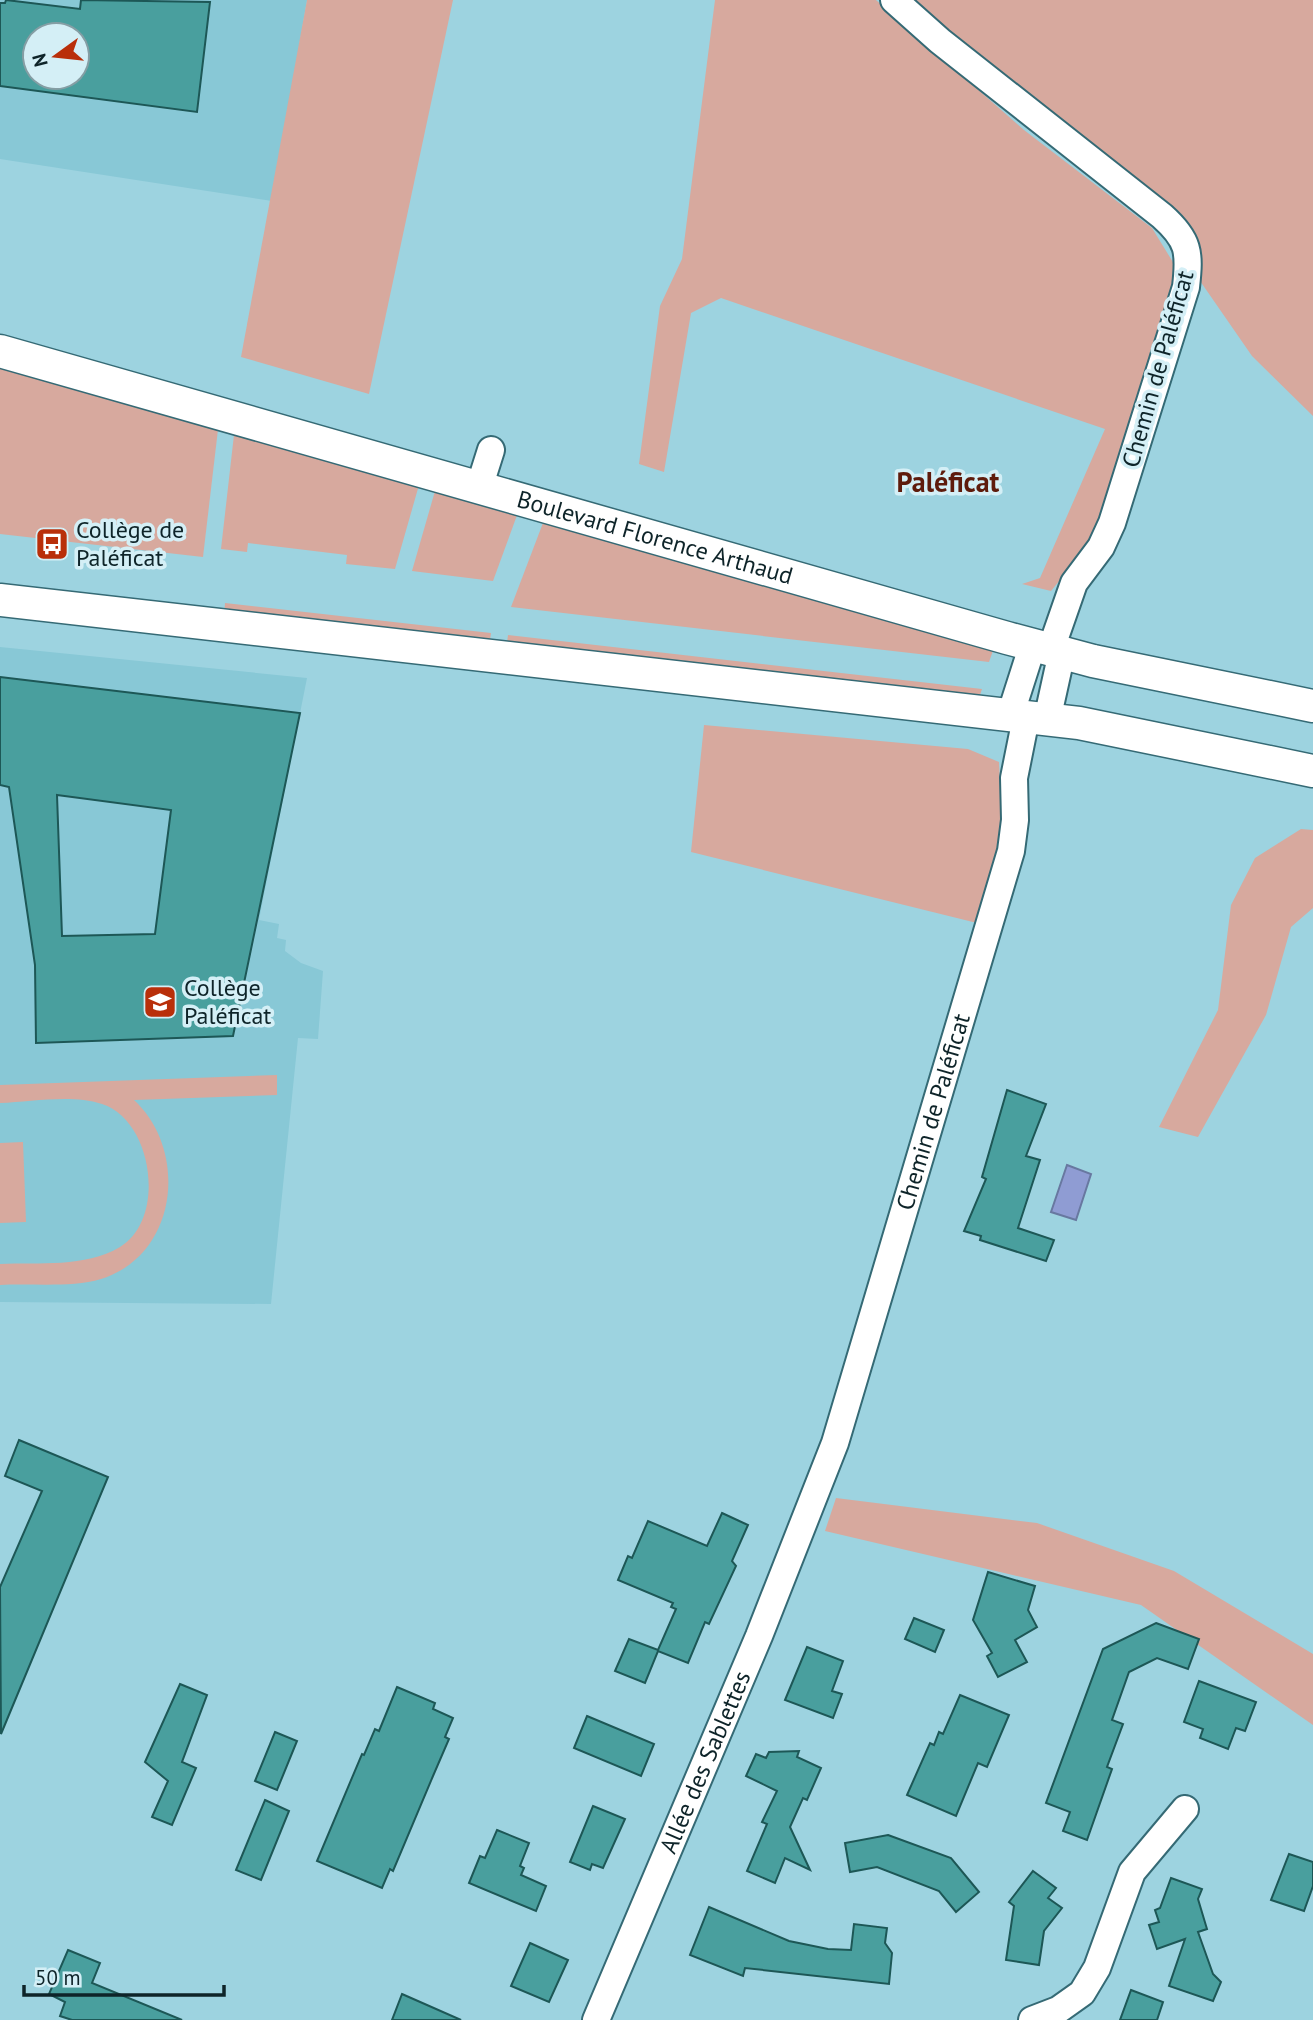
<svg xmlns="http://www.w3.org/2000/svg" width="1313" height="2020" font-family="'PT Sans',sans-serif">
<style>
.built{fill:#88c8d6;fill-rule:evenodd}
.green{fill:#d7a99e}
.water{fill:#8f9cd3;stroke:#6878a0;stroke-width:2}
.building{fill:#499f9e;stroke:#1d5756;stroke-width:2;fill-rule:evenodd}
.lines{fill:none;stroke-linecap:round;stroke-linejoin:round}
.minor-casing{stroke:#356a75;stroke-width:30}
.tertiary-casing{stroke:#356a75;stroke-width:35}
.minor{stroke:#fff;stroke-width:26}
.tertiary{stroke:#fff;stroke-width:32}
.labels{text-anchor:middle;stroke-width:7;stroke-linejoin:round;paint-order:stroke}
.street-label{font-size:24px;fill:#0e2429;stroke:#d4eff6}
.poi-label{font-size:24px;fill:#0e2429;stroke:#d4eff6;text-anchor:start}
.quarter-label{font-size:28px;font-weight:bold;fill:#5e1b0c;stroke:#d4eff6}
</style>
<rect width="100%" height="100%" fill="#9dd3e0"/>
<g class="built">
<path d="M 0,0 L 307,0 L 272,201 L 0,159 ZM 35,35 L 77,35 L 77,77 L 35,77 Z"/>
<polygon points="0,647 307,678 259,920 279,924 277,938 286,940 285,951 301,963 323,971 318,1039 298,1038 271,1304 0,1302"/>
</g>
<g class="green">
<polygon points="307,0 453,0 369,394 241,357"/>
<polygon points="715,0 876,0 1024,130 1152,228 1179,272 1092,541 1051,591 1022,584 1040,578 1105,429 721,298 691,313 664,472 639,464 660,306 682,259"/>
<polygon points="907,0 1313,0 1313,416 1252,356 1198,278 1192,230"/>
<polygon points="0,358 219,421 203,557 0,534"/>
<polygon points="235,426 421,478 395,569 346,564 347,555 248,543 247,552 221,549"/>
<polygon points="437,484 520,507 493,581 412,571"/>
<polygon points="546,515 995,645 989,662 511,607"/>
<polygon points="225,603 491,633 489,648 224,617"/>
<polygon points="508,635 982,689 977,704 506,650"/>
<polygon points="704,725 968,749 999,762 1003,843 977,923 691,852"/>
<polygon points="1301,829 1313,830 1313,908 1291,927 1266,1015 1198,1137 1159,1127 1218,1010 1231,905 1255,858"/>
<path d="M 277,1075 L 277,1095 L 134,1100 C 189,1151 178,1255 101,1279 C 71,1288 31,1283 0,1285 L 0,1264 C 40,1262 84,1268 120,1247 C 167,1219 153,1120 102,1104 C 71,1094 31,1102 0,1103 L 0,1085 Z"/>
<polygon points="23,1142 26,1222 0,1223 0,1143"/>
<polygon points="836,1498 1037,1523 1174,1571 1313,1654 1313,1725 1141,1605 825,1531"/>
</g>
<polygon class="water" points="1067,1165 1091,1174 1076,1220 1051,1212"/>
<g class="building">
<path d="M 6,0 L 80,9 L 81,0 L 210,2 L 197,112 L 0,86 L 0,3 L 5,3 ZM 35,35 L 77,35 L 77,77 L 35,77 Z"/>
<path d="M 0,677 L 300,713 L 233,1036 L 36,1043 L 35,965 L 9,787 L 0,785 ZM 57,795 L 171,810 L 155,934 L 62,936 Z"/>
<polygon points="1007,1090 1046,1104 1026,1156 1040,1160 1018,1228 1054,1240 1046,1261 980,1240 981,1236 964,1231 986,1179 982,1177"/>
<polygon points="19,1440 108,1477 1,1734 0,1587 42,1491 5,1476"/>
<polygon points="722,1513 748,1525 732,1561 736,1566 709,1624 705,1622 688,1663 658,1651 645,1683 615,1671 629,1639 658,1650 676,1609 671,1607 673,1603 618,1580 628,1556 632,1558 648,1521 707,1546"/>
<polygon points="988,1572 1035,1586 1028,1610 1037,1627 1015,1640 1027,1662 998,1677 987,1656 992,1653 973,1620"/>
<polygon points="914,1618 944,1630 935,1652 905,1639"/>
<polygon points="1156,1623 1199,1639 1188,1669 1157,1658 1129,1672 1112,1720 1123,1724 1107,1767 1112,1769 1087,1840 1063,1831 1070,1812 1046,1803 1103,1649"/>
<polygon points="807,1647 843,1661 832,1691 842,1694 833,1718 785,1700"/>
<polygon points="1199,1681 1256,1702 1245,1731 1236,1728 1228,1749 1200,1738 1203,1729 1184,1722"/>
<polygon points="180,1684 207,1695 182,1762 196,1768 172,1825 152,1817 168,1781 145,1762"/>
<polygon points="397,1687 435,1703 433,1709 453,1718 445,1737 449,1739 433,1776 393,1871 390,1869 382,1888 317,1861 362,1754 364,1755 375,1729 379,1731"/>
<polygon points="960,1695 1009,1715 987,1767 978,1763 956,1816 907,1795 930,1743 934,1745 939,1732 943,1734"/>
<polygon points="587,1716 654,1744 641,1776 574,1748"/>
<polygon points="275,1732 297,1741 277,1790 255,1781"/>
<polygon points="799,1751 797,1757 821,1768 807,1800 803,1798 790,1827 810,1870 785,1858 775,1883 747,1871 767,1824 762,1822 777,1791 746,1776 756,1754 766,1758 769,1752"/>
<polygon points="265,1800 289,1811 261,1880 236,1870"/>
<polygon points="593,1806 625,1819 603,1868 592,1864 590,1870 570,1862"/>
<polygon points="497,1830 529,1843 520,1866 524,1868 521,1875 546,1886 536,1911 469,1883 480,1856 485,1858"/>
<polygon points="888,1835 951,1858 979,1892 956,1912 939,1891 877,1867 850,1872 845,1843"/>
<polygon points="1289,1854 1313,1862 1313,1886 1304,1911 1271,1900"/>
<polygon points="1033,1871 1056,1888 1048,1898 1062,1908 1044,1931 1039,1965 1006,1960 1014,1906 1009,1902"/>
<polygon points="1171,1878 1202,1889 1198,1899 1207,1929 1198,1932 1213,1974 1221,1982 1213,2001 1169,1986 1185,1939 1157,1949 1149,1925 1159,1922 1155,1910 1160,1908"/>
<polygon points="709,1907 789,1941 828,1949 851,1950 854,1924 887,1928 885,1943 892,1953 889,1984 745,1968 743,1976 690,1955"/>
<polygon points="530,1943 568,1960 549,2002 511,1986"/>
<polygon points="68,1950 100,1963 92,1983 182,2020 72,2020 60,2016 65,2002 49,1994"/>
<polygon points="1131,1990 1163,2002 1157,2020 1120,2020"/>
<polygon points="402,1994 461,2020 392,2020"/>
</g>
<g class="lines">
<defs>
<g id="minor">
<path d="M 894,0 L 940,41 L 1162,216 C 1189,240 1190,252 1186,287 L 1112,523 L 1101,547 L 1074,583 L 1051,649"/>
<polyline points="479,488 491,450"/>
<polyline points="1010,716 1033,644"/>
<polyline points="1047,720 1062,652"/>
<path id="s1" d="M 596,2020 L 759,1636 L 835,1443 L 1011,851 L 1015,820 L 1014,778 L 1026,718"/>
<polyline points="1032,2020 1058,2010 1082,1993 1097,1968 1132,1872 1185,1809"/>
</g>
<g id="tertiary">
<path id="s2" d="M 0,351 L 1007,638 L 1093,661 L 1313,706"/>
<polyline points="0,600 1079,723 1313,771"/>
</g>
</defs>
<use href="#minor" class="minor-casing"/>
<use href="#tertiary" class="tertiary-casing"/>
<use href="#minor" class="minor"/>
<use href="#tertiary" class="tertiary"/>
</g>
<defs>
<symbol id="bus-square" viewBox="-11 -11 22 22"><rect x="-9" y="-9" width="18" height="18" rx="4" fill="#b92f0a" stroke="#d4eff6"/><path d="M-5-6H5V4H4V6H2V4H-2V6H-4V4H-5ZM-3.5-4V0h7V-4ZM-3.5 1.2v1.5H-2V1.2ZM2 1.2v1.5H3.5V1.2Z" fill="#fff"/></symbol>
<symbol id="school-square" viewBox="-11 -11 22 22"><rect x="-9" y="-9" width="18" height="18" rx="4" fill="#b92f0a" stroke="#d4eff6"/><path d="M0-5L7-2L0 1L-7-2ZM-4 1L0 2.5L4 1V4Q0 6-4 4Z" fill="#fff"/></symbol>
</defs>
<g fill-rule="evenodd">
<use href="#bus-square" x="33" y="525" width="38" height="38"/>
<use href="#school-square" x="141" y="983" width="38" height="38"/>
</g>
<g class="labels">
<g class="street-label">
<text transform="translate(1158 369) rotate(-74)" y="8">Chemin de Paléficat</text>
<text dy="8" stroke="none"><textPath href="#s2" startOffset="681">Boulevard Florence Arthaud</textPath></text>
<text dy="8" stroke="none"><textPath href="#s1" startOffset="970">Chemin de Paléficat</textPath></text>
<text dy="8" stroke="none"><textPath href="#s1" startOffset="280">Allée des Sablettes</textPath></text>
</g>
<g class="poi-label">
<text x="76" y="538">Collège de<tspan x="76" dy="28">Paléficat</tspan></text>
<text x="184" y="996">Collège<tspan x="184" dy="28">Paléficat</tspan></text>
</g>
<g class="quarter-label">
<text x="948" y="492">Paléficat</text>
</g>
</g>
<g transform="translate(56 56) rotate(255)"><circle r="33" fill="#d4eff6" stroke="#859ea4" stroke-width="2"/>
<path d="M0-5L12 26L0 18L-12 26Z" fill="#b92f0a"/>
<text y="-10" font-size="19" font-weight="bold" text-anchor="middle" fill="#0e2429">N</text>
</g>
<path d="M24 1985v10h200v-10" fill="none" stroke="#0e2429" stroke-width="3.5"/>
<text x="35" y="1985" font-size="21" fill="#0e2429" stroke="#d4eff6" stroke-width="5" paint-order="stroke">50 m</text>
</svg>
